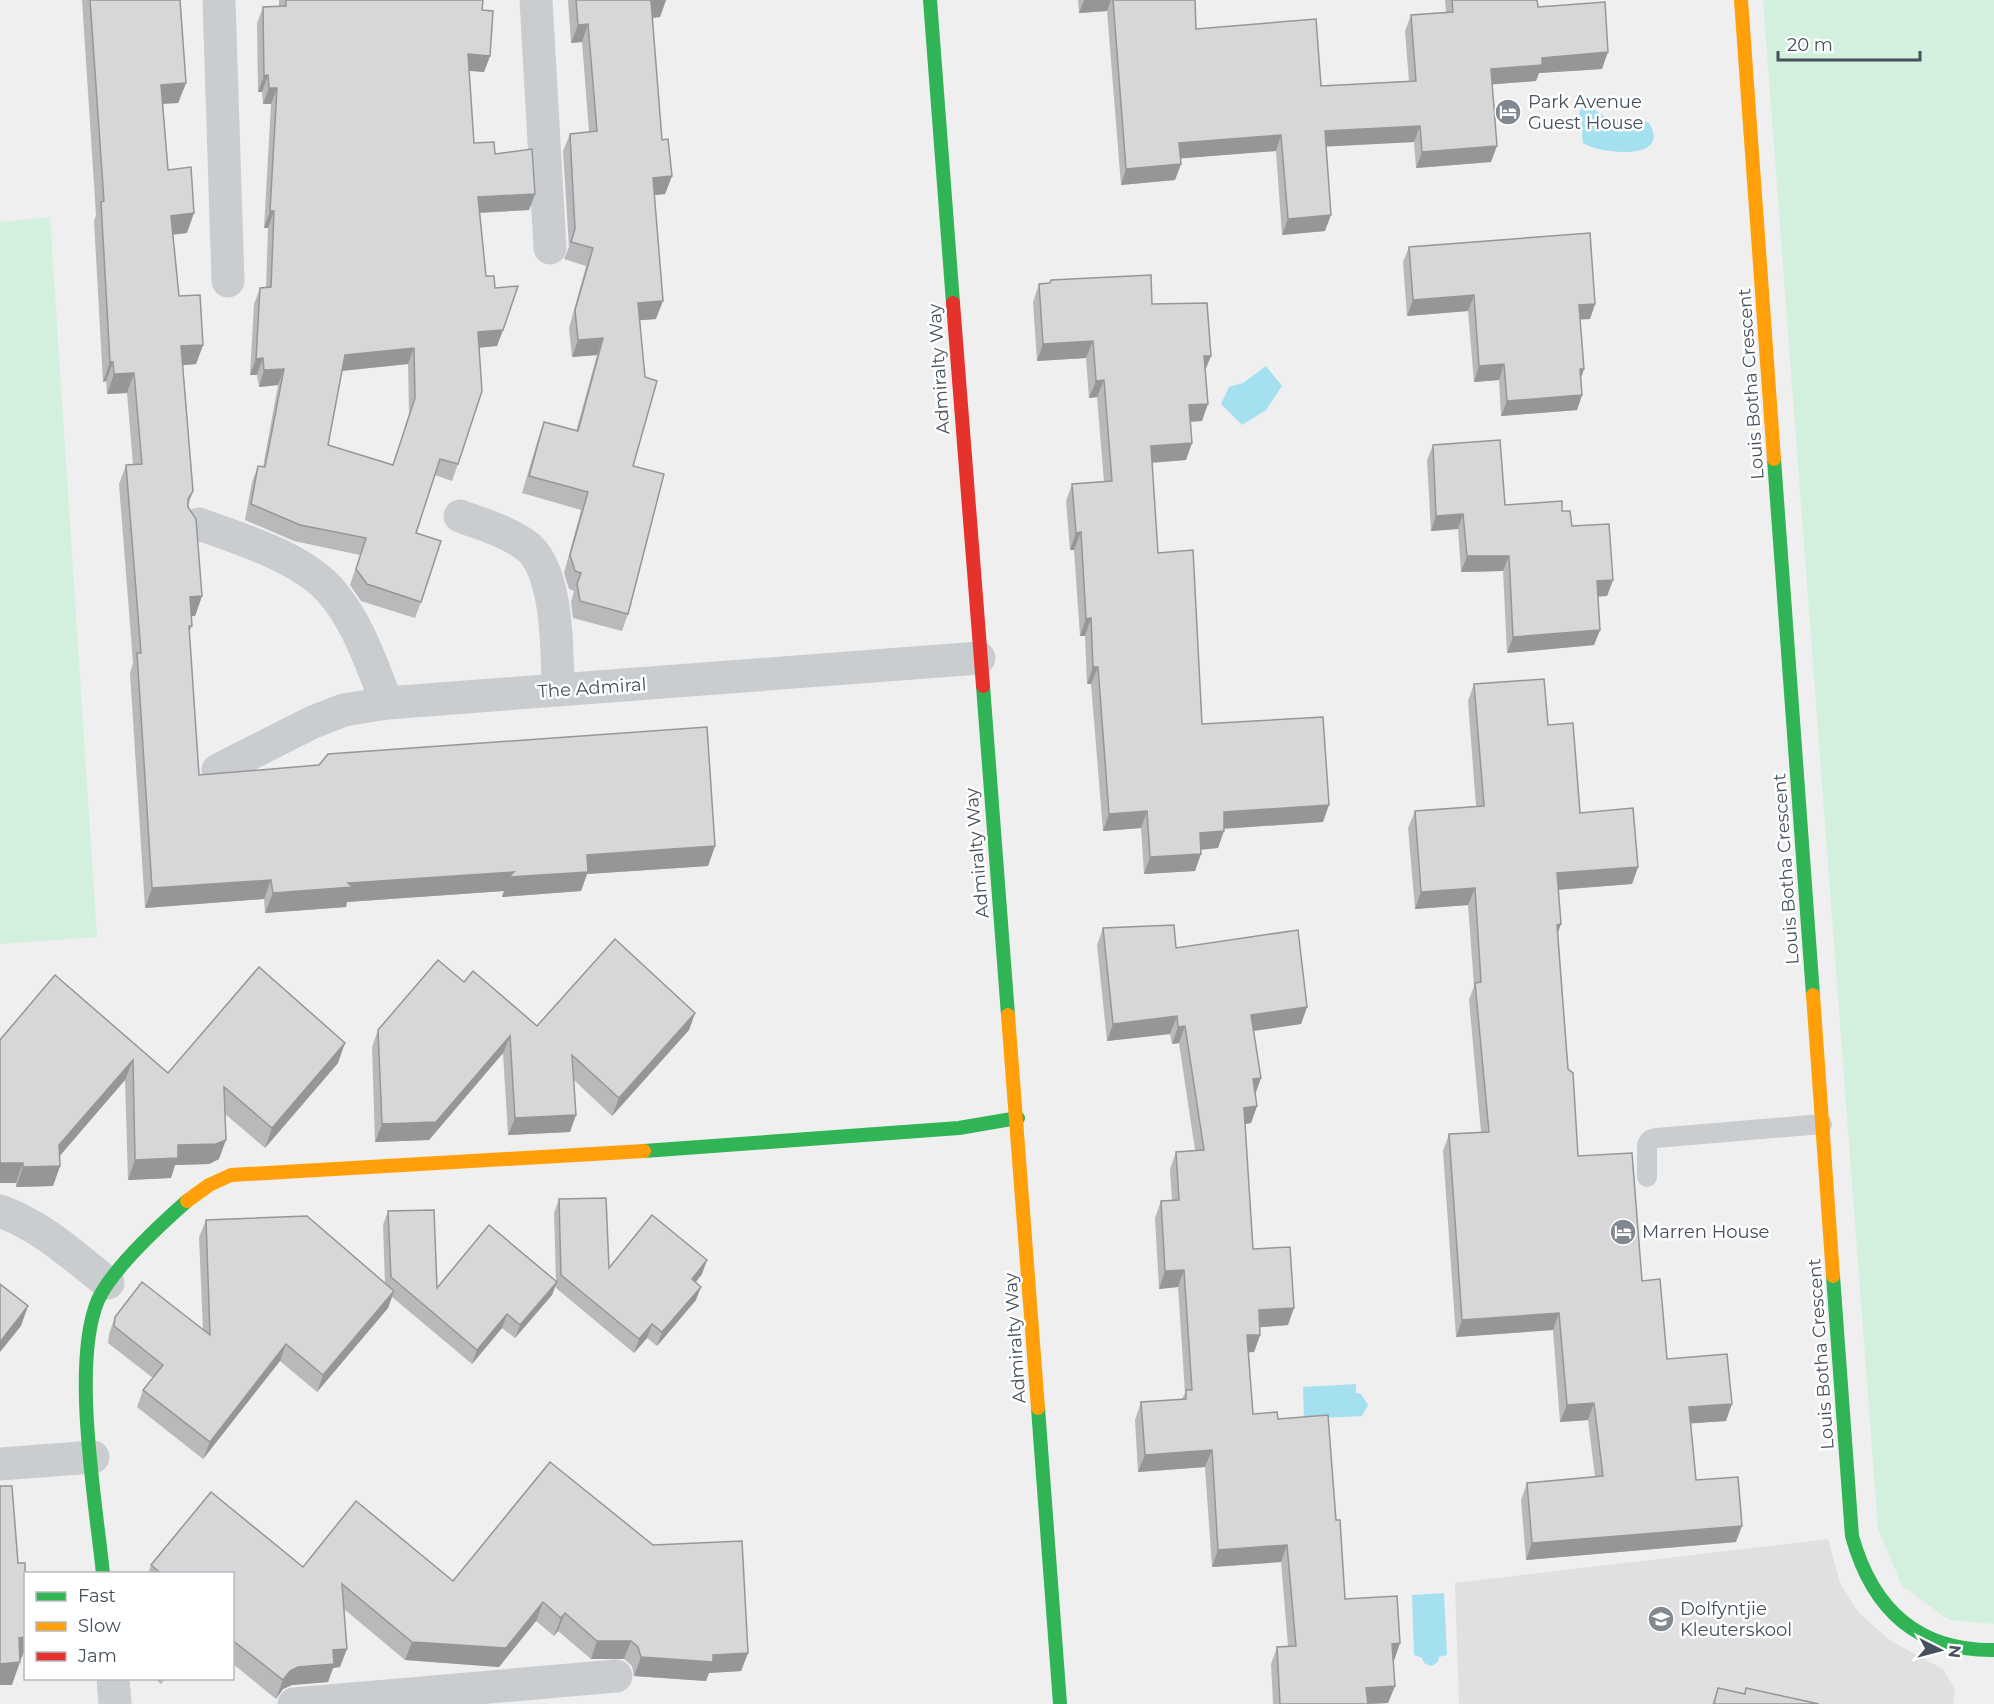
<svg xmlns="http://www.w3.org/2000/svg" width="1994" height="1704" font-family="Montserrat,sans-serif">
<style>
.education{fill:#e1e0e1}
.green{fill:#d2f0dd}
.water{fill:#a4e0f0}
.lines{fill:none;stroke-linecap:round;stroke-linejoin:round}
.lane{stroke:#cacdd0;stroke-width:20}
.street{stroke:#cacdd0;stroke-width:33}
.fast{stroke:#30b455;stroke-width:14}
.slow{stroke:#ff9f0a;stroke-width:14}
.jam{stroke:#e5322d;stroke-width:14}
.wall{fill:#b9b9bb;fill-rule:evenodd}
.shaded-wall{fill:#969698}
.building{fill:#d7d7d9;stroke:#969698;stroke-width:1.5;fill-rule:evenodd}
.labels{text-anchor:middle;stroke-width:5;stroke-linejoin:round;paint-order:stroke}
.poi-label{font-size:18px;fill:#45515d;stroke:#fff;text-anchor:start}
.street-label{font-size:18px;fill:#45515d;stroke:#fff}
</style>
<rect width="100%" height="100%" fill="#f0efef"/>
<polygon class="education" points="1828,1539 1840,1583 1858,1612 1891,1641 1943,1669 1955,1690 1953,1704 1459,1704 1455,1583"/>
<g class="green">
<polygon points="1763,0 1994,0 1994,1624 1949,1620 1902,1586 1878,1529"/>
<polygon points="50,217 97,937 0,944 0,222"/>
</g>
<g class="water">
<path d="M 1583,104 L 1588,104 C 1618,132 1621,111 1649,123 C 1673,162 1599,154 1583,143 C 1581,133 1584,124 1579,114 Z"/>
<polygon points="1266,366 1282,386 1266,410 1242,425 1221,404 1229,387 1243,383"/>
<polygon points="1356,1384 1356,1393 1361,1394 1368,1405 1362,1416 1304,1419 1303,1387"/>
<polygon points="1444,1593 1447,1655 1439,1657 1438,1662 1431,1666 1424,1663 1422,1658 1414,1655 1412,1595"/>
</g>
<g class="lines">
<polyline class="lane" points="1647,1177 1647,1145 1650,1140 1656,1138 1822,1124"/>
<g class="street">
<polyline points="219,0 228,281"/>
<polyline points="536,0 550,248"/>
<path d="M 460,516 C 481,524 506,531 524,544 C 559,566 557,653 558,690"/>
<path d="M 199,524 C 240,539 298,556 329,589 C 358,621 371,664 387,703"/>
<polyline points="218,770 313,722 344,710 387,703 979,658"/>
<path d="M 0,1211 C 42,1226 73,1256 108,1283"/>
<polyline points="0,1464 93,1457"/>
<polyline points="113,1678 115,1704"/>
<polyline points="294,1704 616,1676"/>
</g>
<g class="fast">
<polyline points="930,0 953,303"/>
<polyline points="1774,459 1813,995"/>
<polyline points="983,686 1008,1015"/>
<polyline points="644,1151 959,1128 1018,1118"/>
<path d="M 1833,1276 L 1852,1536 C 1872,1608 1916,1651 1994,1650"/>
<polyline points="1038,1408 1060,1704"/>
<path d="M 103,1574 C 96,1503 71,1364 98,1300 C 112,1269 161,1224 187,1201"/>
</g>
<g class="slow">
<polyline points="1741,0 1774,459"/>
<polyline points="1813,995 1833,1276"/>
<polyline points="1008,1015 1038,1408"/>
<polyline points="187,1201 209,1185 231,1175 644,1151"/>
</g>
<polyline class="jam" points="953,303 983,686"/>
</g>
<g class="wall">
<polygon points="82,0 180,0 186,83 178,103 163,104 168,170 187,233 173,235 179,296 203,345 196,364 183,365 193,491 188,507 202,596 195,616 191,616 192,626 189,633 199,775 715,846 708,866 587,874 581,891 502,897 504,891 347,902 346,907 265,913 264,899 145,908 130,673 133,663 119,484 126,465 133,464 127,393 107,394 106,381 103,382 94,221 96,215"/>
<path d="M 279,0 L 483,0 L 482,10 L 490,56 L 484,72 L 469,71 L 474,143 L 495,154 L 535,194 L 529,210 L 480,213 L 486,276 L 495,288 L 503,330 L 497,346 L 479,348 L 458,464 L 452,481 L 435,475 L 416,533 L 421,602 L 415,618 L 361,601 L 350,585 L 360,555 L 294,541 L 245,520 L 252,482 L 258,466 L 263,467 L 278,385 L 259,387 L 257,375 L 250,375 L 254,304 L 260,288 L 266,288 L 268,228 L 264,228 L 271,104 L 263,104 L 262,92 L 258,92 L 257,23 L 263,7 L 279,6 ZM 408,364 L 409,414 L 393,465 L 328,445 L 342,371 Z"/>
<polygon points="568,0 666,0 660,17 652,18 662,140 672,176 665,194 654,195 656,319 639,320 628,614 622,631 573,618 571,602 574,591 569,589 564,573 581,510 522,493 538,439 544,422 576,431 597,355 572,357 569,328 586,266 564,259 569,247 563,151 570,134 589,132 582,42 571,43"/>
<polygon points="1078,0 1195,0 1196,29 1321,86 1409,81 1405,31 1411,15 1446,13 1445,0 1537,0 1538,7 1602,69 1539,73 1536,81 1492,84 1491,162 1416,168 1414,142 1326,146 1325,231 1282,235 1276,151 1181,158 1181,164 1175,180 1121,185 1107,11 1079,13"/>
<polygon points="1409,247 1595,304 1590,319 1580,319 1581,378 1582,395 1577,410 1501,416 1499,380 1474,382 1468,311 1407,316 1403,262"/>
<polygon points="1039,284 1152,304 1211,356 1205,370 1202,421 1190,422 1186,460 1152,463 1158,553 1202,724 1323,822 1224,829 1218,848 1201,850 1195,871 1144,874 1141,828 1103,831 1091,684 1087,684 1085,636 1080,636 1074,550 1070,550 1066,501 1072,484 1104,482 1097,397 1089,398 1086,358 1037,361 1033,302"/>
<polygon points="1433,445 1505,505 1562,511 1613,580 1607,596 1598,596 1600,630 1594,645 1507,653 1503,571 1461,572 1458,529 1431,531 1427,460"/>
<polygon points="1474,684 1548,725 1580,813 1638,867 1632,884 1559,890 1558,935 1568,1069 1578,1156 1642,1281 1667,1359 1726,1421 1691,1423 1696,1480 1736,1542 1526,1560 1521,1500 1527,1483 1595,1477 1588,1420 1560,1422 1553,1330 1456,1337 1443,1151 1449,1134 1481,1132 1469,1000 1474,986 1468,905 1415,909 1408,828 1415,811 1476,806 1468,701"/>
<polygon points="1103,928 1176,948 1307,1007 1301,1024 1254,1031 1261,1078 1255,1093 1257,1106 1251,1123 1245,1124 1253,1249 1288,1325 1260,1327 1260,1335 1254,1352 1248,1352 1253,1414 1278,1419 1336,1520 1345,1599 1400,1643 1393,1661 1395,1686 1388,1703 1374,1704 1273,1704 1271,1664 1277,1647 1288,1646 1281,1562 1212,1567 1205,1467 1138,1472 1135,1420 1141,1402 1182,1399 1185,1393 1178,1287 1159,1289 1155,1218 1161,1201 1172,1200 1170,1169 1176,1152 1195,1150 1179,1043 1172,1044 1170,1034 1107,1041 1097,945"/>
<polygon points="55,975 168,1073 338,1063 265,1148 225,1114 219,1159 209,1164 175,1165 171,1178 128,1180 125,1080 59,1156 60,1166 53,1186 16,1187 16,1183"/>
<polygon points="464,982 537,1026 695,1013 689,1030 612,1116 574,1080 570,1132 508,1135 503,1053 429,1140 375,1142 372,1047 378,1030"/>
<polygon points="559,1199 609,1268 702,1274 696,1282 696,1300 657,1346 647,1338 634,1353 556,1288 556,1284 552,1295 515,1338 502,1328 472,1364 392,1297 388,1308 317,1392 280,1361 203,1459 137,1407 143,1390 153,1378 108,1343 109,1334 115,1317 203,1330 199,1237 206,1220 385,1284 383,1225 388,1211 437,1288 556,1281 554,1213"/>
<polygon points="550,1462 748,1653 741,1671 709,1673 706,1681 634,1676 632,1666 624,1659 591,1659 558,1631 554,1636 536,1621 499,1667 405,1660 344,1609 340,1667 333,1668 328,1682 292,1685 283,1689 276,1699 232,1663 232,1574 148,1574 151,1565 303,1567 453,1581"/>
<polygon points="154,1678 166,1678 161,1684"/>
<polygon points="1718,1688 1744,1694 1746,1688 1819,1704 1712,1704"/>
</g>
<g class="shaded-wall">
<polygon points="666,0 660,17 644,19 651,1"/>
<polygon points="1084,0 1111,0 1107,11 1079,13"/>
<polygon points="588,24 582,42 571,43 578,25"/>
<polygon points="1608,52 1602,69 1539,73 1536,81 1485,85 1491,69 1542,58"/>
<polygon points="468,54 490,56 484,72 462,70"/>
<polygon points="268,75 262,92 258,92 264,76"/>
<polygon points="186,83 178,103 154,104 161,85"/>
<polygon points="269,88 277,88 271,104 263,104"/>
<polygon points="1420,126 1414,142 1319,147 1325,131"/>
<polygon points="1281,135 1276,151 1174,159 1179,143"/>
<polygon points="1497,146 1491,162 1416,168 1422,152"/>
<polygon points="1181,164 1175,180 1121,185 1126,169"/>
<polygon points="672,176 665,194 646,196 653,178"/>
<polygon points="535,194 529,210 472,213 478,197"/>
<polygon points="270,211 274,211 268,228 264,228"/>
<polygon points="194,213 187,233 164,235 171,216"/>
<polygon points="1331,215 1325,231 1282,235 1288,219"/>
<polygon points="1474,295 1468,311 1407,316 1413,300"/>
<polygon points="663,301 656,319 631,321 638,303"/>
<polygon points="1595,304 1590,319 1574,320 1579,305"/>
<polygon points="503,330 497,346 472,348 478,332"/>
<polygon points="603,338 597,355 572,357 578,340"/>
<polygon points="1093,341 1086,358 1037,361 1043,344"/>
<polygon points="203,345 196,364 174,366 181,346"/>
<polygon points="414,348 408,364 340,371 345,355"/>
<polygon points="1204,356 1211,356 1204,373"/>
<polygon points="263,358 257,375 250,375 256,359"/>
<polygon points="110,362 113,362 106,381 103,382"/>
<polygon points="1504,364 1499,380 1474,382 1479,366"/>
<polygon points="284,369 278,385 259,387 264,370"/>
<polygon points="1580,369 1584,369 1579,384"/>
<polygon points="134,373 127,393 107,394 114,374"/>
<polygon points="1104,380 1097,397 1089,398 1096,381"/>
<polygon points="1582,395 1577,410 1501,416 1507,401"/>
<polygon points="1208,404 1202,421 1183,422 1189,405"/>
<polygon points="1192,443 1186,460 1145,463 1151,446"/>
<polygon points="1463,514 1458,529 1431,531 1436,516"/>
<polygon points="1081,532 1074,550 1070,550 1076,533"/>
<polygon points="1467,556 1509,556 1503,571 1461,572"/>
<polygon points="1613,580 1607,596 1591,597 1597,581"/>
<polygon points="202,596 195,616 183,617 190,597"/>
<polygon points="1091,618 1085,636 1080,636 1086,619"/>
<polygon points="1600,630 1594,645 1507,653 1513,637"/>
<polygon points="1093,667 1098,667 1091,684 1087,684"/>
<polygon points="1329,805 1323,822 1217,829 1224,812"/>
<polygon points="1147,811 1141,828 1103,831 1109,814"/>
<polygon points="1224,831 1218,848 1194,850 1200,833"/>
<polygon points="715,846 708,866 587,874 581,891 502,897 504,891 347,902 346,907 265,913 273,893 348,883 587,855"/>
<polygon points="1201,854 1195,871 1144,874 1150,857"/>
<polygon points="1638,867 1632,884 1551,890 1557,873"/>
<polygon points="271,880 264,899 145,908 152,888"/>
<polygon points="1475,888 1468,905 1415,909 1421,892"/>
<polygon points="1561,924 1555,941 1557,925"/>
<polygon points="1307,1007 1301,1024 1245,1032 1251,1015"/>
<polygon points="695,1013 689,1030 612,1116 619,1098"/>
<polygon points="1177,1016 1170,1034 1107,1041 1113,1024"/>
<polygon points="1185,1026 1179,1043 1172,1044 1178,1027"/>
<polygon points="510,1036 503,1053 429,1140 375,1142 382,1124"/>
<polygon points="345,1043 338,1063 265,1148 272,1128"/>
<polygon points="133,1060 125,1080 52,1165 59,1145"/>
<polygon points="1261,1078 1255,1095 1253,1079"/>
<polygon points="1257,1106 1251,1123 1238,1125 1244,1108"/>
<polygon points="576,1115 570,1132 508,1135 515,1118"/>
<polygon points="226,1140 219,1159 209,1164 175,1165 171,1178 128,1180 135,1160 178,1145"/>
<polygon points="0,1163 23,1163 16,1183 0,1183"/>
<polygon points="60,1166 53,1186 16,1187 23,1167"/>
<polygon points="707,1260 702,1274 687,1293 692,1279"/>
<polygon points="1184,1270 1178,1287 1159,1289 1165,1271"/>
<polygon points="557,1282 552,1295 515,1338 520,1325"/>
<polygon points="701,1287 696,1300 657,1346 662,1332"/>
<polygon points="394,1291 388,1308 317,1392 323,1375"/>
<polygon points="28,1306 21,1326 0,1352 0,1342"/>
<polygon points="1294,1308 1288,1325 1252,1328 1259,1310"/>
<polygon points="1559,1313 1553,1330 1456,1337 1462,1320"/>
<polygon points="507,1314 502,1328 472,1364 477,1350"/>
<polygon points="652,1324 647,1338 634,1353 639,1339"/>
<polygon points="1247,1335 1260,1335 1254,1352 1241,1353"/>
<polygon points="286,1344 280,1361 203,1459 210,1442"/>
<polygon points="1594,1403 1588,1420 1560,1422 1567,1405"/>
<polygon points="1732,1404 1726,1421 1683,1424 1689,1407"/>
<polygon points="1212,1450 1205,1467 1138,1472 1145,1455"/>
<polygon points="1742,1526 1736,1542 1526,1560 1532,1543"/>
<polygon points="1287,1545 1281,1562 1212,1567 1218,1550"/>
<polygon points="543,1602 536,1621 499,1667 405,1660 412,1642"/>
<polygon points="565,1613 558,1631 554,1636 561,1618"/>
<polygon points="26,1637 26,1647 21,1659 11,1660 19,1638"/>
<polygon points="597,1641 631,1641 624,1659 591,1659"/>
<polygon points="1400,1643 1394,1661 1386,1661 1392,1644"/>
<polygon points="347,1649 340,1667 333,1668 328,1682 292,1685 283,1689 276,1699 283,1680 290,1671 333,1650"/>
<polygon points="748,1653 741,1671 709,1673 706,1681 634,1676 641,1657"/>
<polygon points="20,1662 12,1685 0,1685 0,1664"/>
<polygon points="1395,1686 1388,1703 1360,1704 1366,1688"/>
</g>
<g class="building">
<polygon points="90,0 180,0 186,83 161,85 168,170 191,167 194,213 171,216 179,296 200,295 203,345 181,346 193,491 188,499 188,507 196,519 202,596 190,597 192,626 189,626 199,775 319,765 328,754 707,727 715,846 587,855 588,872 509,877 514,872 348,883 353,887 273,893 271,880 152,888 137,653 141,653 126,465 142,464 134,373 114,374 113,362 110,362 101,202 104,201"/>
<path d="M 286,0 L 483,0 L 482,10 L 493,11 L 490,56 L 468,54 L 474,143 L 494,142 L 495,154 L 532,149 L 535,194 L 478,197 L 486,276 L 494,276 L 495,288 L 518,286 L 503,330 L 478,332 L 482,391 L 458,464 L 440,459 L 416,533 L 441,541 L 421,602 L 367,584 L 356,569 L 366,538 L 300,525 L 251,504 L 258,466 L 265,467 L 284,369 L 264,370 L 263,358 L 256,359 L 260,288 L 271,287 L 274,211 L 270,211 L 277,88 L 269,88 L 268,75 L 264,76 L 263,7 L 286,6 ZM 414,348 L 415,398 L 393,465 L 328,445 L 345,355 Z"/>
<polygon points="576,0 665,0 651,1 662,140 668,139 672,176 653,178 663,301 638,303 645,377 657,381 633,466 664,474 628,614 580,601 577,584 581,573 575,571 570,555 588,492 529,476 544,422 578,431 603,338 578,340 575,310 593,248 571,242 575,229 570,134 597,131 588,24 578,25"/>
<polygon points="1113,0 1195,0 1196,29 1316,19 1321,86 1416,81 1411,15 1453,12 1452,0 1537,0 1538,7 1605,2 1608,52 1542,58 1542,65 1491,69 1497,146 1422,152 1420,126 1325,131 1331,215 1288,219 1281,135 1179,143 1181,164 1126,169"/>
<polygon points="1590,233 1595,304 1579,305 1584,369 1580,369 1582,395 1507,401 1504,364 1479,366 1474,295 1413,300 1409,247"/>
<polygon points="1151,275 1152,304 1207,303 1211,356 1204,356 1208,404 1189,405 1192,443 1151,446 1158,553 1193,550 1202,724 1323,717 1329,805 1224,812 1224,831 1200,833 1201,854 1150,857 1147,811 1109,814 1098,667 1093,667 1091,618 1086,619 1081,532 1076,533 1072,484 1112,481 1104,380 1096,381 1093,341 1043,344 1039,284 1050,283 1051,280"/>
<polygon points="1500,440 1505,505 1562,501 1562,511 1570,511 1572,526 1609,524 1613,580 1597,581 1600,630 1513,637 1509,556 1467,556 1463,514 1436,516 1433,445"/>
<polygon points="1544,679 1548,725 1573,723 1580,813 1633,808 1638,867 1557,873 1561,924 1557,925 1568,1069 1573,1073 1578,1156 1632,1153 1642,1281 1660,1279 1667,1359 1727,1354 1732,1404 1689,1407 1696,1480 1738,1477 1742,1526 1532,1543 1527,1483 1603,1476 1594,1403 1567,1405 1559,1313 1462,1320 1449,1134 1489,1132 1475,983 1481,982 1475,888 1421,892 1415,811 1484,806 1474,684"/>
<polygon points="1174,925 1176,948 1298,930 1307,1007 1251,1015 1261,1078 1253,1079 1257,1106 1244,1108 1253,1249 1290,1247 1294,1308 1259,1310 1260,1335 1247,1335 1253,1414 1277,1412 1278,1419 1328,1415 1336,1520 1340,1520 1345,1599 1397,1596 1400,1643 1392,1644 1395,1686 1366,1688 1368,1704 1280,1704 1277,1647 1296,1646 1287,1545 1218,1550 1212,1450 1145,1455 1141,1402 1186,1399 1186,1390 1192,1390 1184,1270 1165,1271 1161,1201 1179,1200 1176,1152 1204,1150 1185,1026 1178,1027 1177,1016 1113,1024 1103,928"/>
<polygon points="615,939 695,1013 619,1098 572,1055 576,1115 515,1118 510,1036 436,1122 382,1124 378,1030 438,960 464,982 473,971 537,1026"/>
<polygon points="259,967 345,1043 272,1128 224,1087 226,1140 216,1144 178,1145 178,1158 135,1160 133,1060 59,1145 60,1166 23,1167 23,1163 0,1163 0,1040 55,975 168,1073"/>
<polygon points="606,1198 609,1268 652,1215 707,1260 692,1279 701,1287 662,1332 652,1324 639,1339 561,1275 559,1199"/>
<polygon points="434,1210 437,1288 489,1225 557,1282 520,1325 507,1314 477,1350 391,1277 388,1211"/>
<polygon points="307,1216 394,1291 323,1375 286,1344 210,1442 143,1390 163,1365 114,1326 115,1317 142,1282 210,1335 206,1220"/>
<polygon points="0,1284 28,1306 0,1342"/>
<polygon points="550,1462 653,1545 742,1541 748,1653 713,1655 713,1662 641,1657 638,1647 631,1641 597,1641 565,1613 561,1618 543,1602 506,1648 412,1642 342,1584 347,1649 333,1650 334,1664 298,1667 290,1671 283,1680 232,1640 232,1574 162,1574 151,1565 211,1492 303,1567 356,1501 453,1581"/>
<polygon points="0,1486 12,1486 18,1563 25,1563 26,1637 19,1638 20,1662 0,1664"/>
<polygon points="1718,1688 1745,1694 1746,1688 1819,1704 1714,1704"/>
</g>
<defs>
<symbol id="hotel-disc" viewBox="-11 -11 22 22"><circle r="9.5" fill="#818890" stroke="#fff"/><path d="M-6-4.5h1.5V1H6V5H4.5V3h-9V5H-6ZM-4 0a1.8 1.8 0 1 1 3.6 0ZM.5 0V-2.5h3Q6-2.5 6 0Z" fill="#fff"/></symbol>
<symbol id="school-disc" viewBox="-11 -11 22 22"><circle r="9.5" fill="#818890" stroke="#fff"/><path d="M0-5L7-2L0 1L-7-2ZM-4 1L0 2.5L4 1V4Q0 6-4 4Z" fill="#fff"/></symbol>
</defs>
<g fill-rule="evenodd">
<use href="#hotel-disc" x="1493" y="97" width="30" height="30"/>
<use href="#hotel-disc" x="1608" y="1217" width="30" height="30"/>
<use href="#school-disc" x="1646" y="1604" width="30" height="30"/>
</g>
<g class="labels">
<g class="poi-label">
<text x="1528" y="108">Park Avenue<tspan x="1528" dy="21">Guest House</tspan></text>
<text x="1642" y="1238">Marren House</text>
<text x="1680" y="1615">Dolfyntjie<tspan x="1680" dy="21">Kleuterskool</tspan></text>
</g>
<g class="street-label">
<text transform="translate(939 369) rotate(-94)" y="6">Admiralty Way</text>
<text transform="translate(1751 384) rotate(-94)" y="6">Louis Botha Crescent</text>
<text transform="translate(592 688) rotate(-4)" y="6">The Admiral</text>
<text transform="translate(977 853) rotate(-95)" y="6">Admiralty Way</text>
<text transform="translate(1786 869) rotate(-94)" y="6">Louis Botha Crescent</text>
<text transform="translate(1015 1338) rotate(-94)" y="6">Admiralty Way</text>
<text transform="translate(1821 1354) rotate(-94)" y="6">Louis Botha Crescent</text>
</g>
</g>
<rect x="24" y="1572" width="210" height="108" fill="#ffffff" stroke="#b5b9be" stroke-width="1.5"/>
<rect x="36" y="1592" width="30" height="9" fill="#30b455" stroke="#b5b9be" stroke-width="1.5"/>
<text x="78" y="1602" font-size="18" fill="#45515d">Fast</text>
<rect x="36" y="1622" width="30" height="9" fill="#ff9f0a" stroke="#b5b9be" stroke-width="1.5"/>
<text x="78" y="1632" font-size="18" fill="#45515d">Slow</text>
<rect x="36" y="1652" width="30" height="9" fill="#e5322d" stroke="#b5b9be" stroke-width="1.5"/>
<text x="78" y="1662" font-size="18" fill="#45515d">Jam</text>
<g transform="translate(1940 1650) rotate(96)" stroke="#ffffff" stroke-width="4.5" paint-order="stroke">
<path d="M0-4.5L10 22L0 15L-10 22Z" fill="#45515d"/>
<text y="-9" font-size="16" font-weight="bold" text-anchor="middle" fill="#45515d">N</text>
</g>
<path d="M1778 51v9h142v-9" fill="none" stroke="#45515d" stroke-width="3"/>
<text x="1787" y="51" font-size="18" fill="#45515d" stroke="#ffffff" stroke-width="4.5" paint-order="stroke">20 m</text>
</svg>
